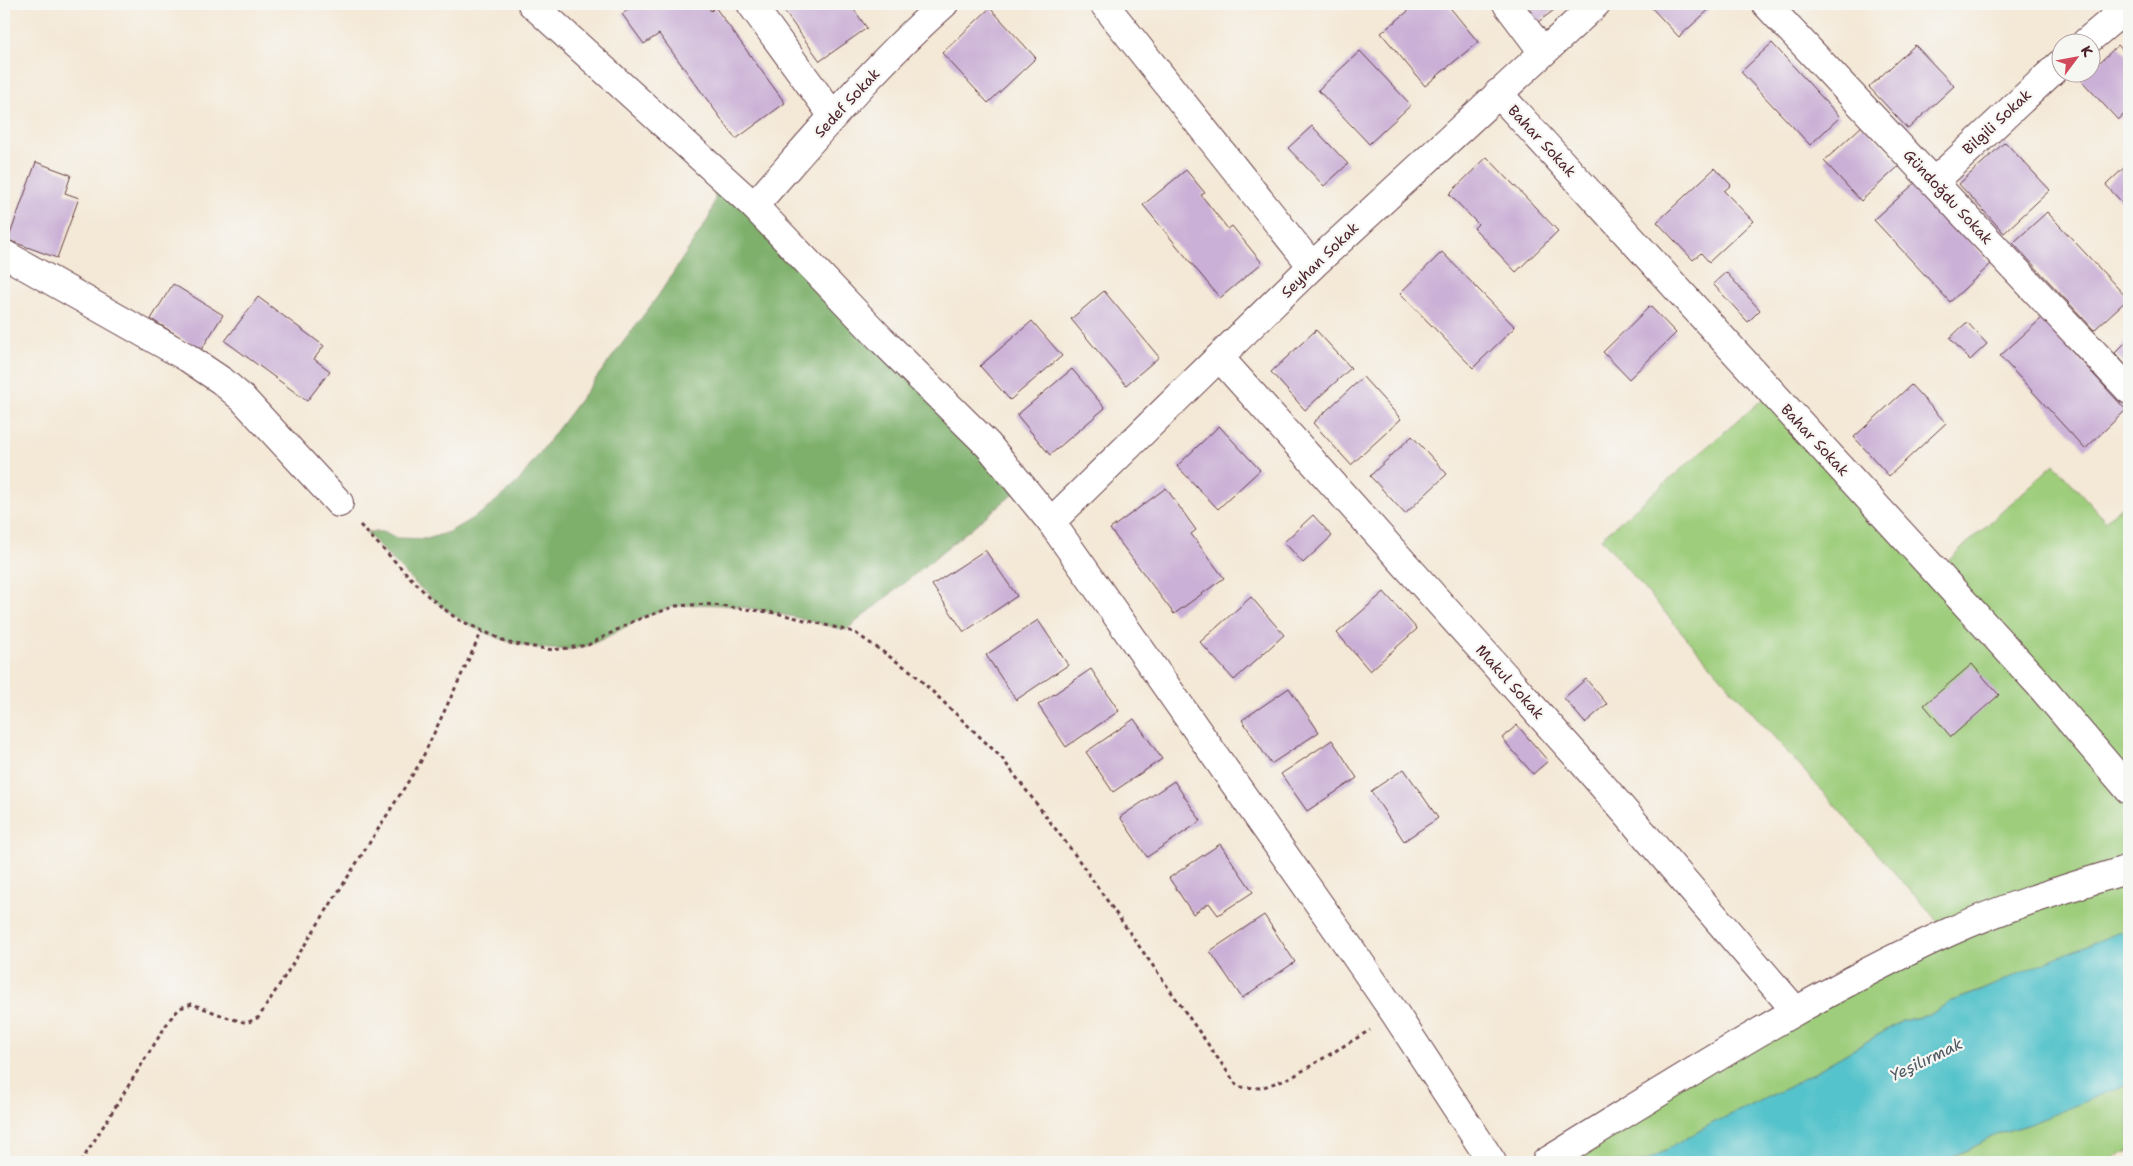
<svg xmlns="http://www.w3.org/2000/svg" width="2133" height="1166" font-family="'Shantell Sans',sans-serif">
<style>
.green{fill:#9ecd7c;stroke:#747654}
.forest{fill:#7eb06c;stroke:#64684c}
.water{fill:#55c3cb;stroke:#50717b}
.building{fill:#cab0d6}
.lines{fill:none;stroke-linecap:round;stroke-linejoin:round}
.minor-casing{stroke:#643d45;stroke-width:30}
.path{stroke:#643d45;stroke-width:3;stroke-dasharray:4 4;stroke-linecap:butt}
.minor{stroke:#fff;stroke-width:28}
.labels{text-anchor:middle;stroke-width:4.5;stroke-linejoin:round;paint-order:stroke}
.street-label{font-size:15px;fill:#4a1f2b;stroke:#f6f6f2}
.water-label{font-size:16px;font-style:italic;fill:#4e5863;stroke:#f6f6f2}
</style>
<rect width="100%" height="100%" fill="#f6f6f2"/>
<filter id="ink" filterUnits="userSpaceOnUse"><feTurbulence type="fractalNoise" baseFrequency=".02" numOctaves="2"/><feDisplacementMap in="SourceGraphic" scale="10" xChannelSelector="R" yChannelSelector="G"/><feConvolveMatrix kernelMatrix="1 2 1 2 8 2 1 2 1" color-interpolation-filters="sRGB"/></filter>
<filter id="wash" filterUnits="userSpaceOnUse"><feTurbulence type="fractalNoise" baseFrequency=".0096" numOctaves="4" result="noise"/><feDisplacementMap in="SourceGraphic" scale="20" xChannelSelector="R" yChannelSelector="G"/><feGaussianBlur stdDeviation="1.12" result="paint"/><feColorMatrix in="noise" values="0 0 0 0 0 0 0 0 0 0 0 0 0 0 0 0 0 1.4 0 .05"/><feComposite in="paint" operator="in"/></filter>
<g filter="url(#wash)">
<rect width="100%" height="100%" fill="#f4e8d6"/>
<g class="green">
<polygon points="1771,392 1936,572 2054,464 2106,521 2129,499 2129,932 2118,933 1977,992 1949,1002 1930,1015 1902,1021 1789,1087 1713,1123 1645,1162 1546,1162 1947,932 1704,658 1601,538"/>
<polygon points="2129,1082 2129,1151 2104,1162 1939,1162 1970,1149 1999,1133 2030,1124"/>
</g>
<path class="forest" d="M 711,167 L 1022,487 L 846,630 C 792,617 735,599 679,606 C 647,610 618,634 589,645 C 572,651 550,650 533,647 C 458,635 415,584 366,532 L 382,532 L 397,538 L 427,539 L 449,532 L 483,512 L 518,482 L 658,296 L 709,218 L 715,199 Z"/>
<polygon class="water" points="2129,932 2129,1082 2120,1087 2030,1124 1999,1133 1970,1149 1939,1162 1645,1162 1713,1123 1789,1087 1902,1021 1930,1015 1949,1002 1978,992 2052,959 2118,933"/>
<g id="blocks">
<g class="building">
<polygon points="636,4 706,4 711,11 715,7 785,103 736,139 659,34 644,44 622,14"/>
<polygon points="779,4 850,4 867,28 820,61"/>
<polygon points="1417,4 1447,4 1478,42 1425,86 1381,33"/>
<polygon points="1524,4 1562,4 1538,22"/>
<polygon points="1648,4 1715,4 1679,37"/>
<polygon points="990,8 1036,58 988,103 942,53"/>
<polygon points="1772,43 1840,117 1810,145 1741,72"/>
<polygon points="1915,45 1954,86 1908,129 1869,87"/>
<polygon points="2118,45 2129,57 2129,110 2118,120 2081,80"/>
<polygon points="1360,51 1411,105 1369,144 1318,90"/>
<polygon points="1863,125 1900,165 1861,201 1824,161"/>
<polygon points="1312,126 1348,164 1324,186 1288,148"/>
<polygon points="2005,142 2050,190 2004,233 1959,184"/>
<polygon points="1487,157 1558,231 1516,272 1474,228 1478,224 1449,194"/>
<polygon points="36,162 71,175 65,193 79,198 57,258 8,240"/>
<polygon points="2129,163 2129,210 2106,185"/>
<polygon points="1715,168 1731,185 1724,191 1753,221 1709,262 1701,253 1693,260 1657,222"/>
<polygon points="1186,170 1205,193 1201,195 1228,229 1232,226 1262,263 1220,298 1143,205"/>
<polygon points="1916,182 1991,264 1950,302 1874,220"/>
<polygon points="2047,212 2128,299 2094,330 2013,243"/>
<polygon points="1442,252 1515,327 1473,368 1400,293"/>
<polygon points="1726,272 1760,310 1748,322 1713,284"/>
<polygon points="173,284 223,315 201,350 151,319"/>
<polygon points="1104,291 1159,357 1126,385 1071,319"/>
<polygon points="258,297 324,346 314,359 330,371 307,401 225,341"/>
<polygon points="1650,306 1676,333 1629,379 1603,352"/>
<polygon points="2042,318 2126,410 2085,449 2000,356"/>
<polygon points="1032,321 1062,356 1010,400 980,366"/>
<polygon points="1967,322 1987,344 1970,360 1950,338"/>
<polygon points="1316,330 1351,368 1305,410 1271,372"/>
<polygon points="2129,339 2129,369 2115,353"/>
<polygon points="1072,369 1105,408 1050,455 1017,415"/>
<polygon points="1363,377 1401,419 1351,465 1313,423"/>
<polygon points="1911,385 1946,423 1889,476 1854,437"/>
<polygon points="1219,426 1260,470 1218,509 1177,466"/>
<polygon points="1412,436 1447,474 1405,514 1370,476"/>
<polygon points="1166,488 1196,530 1191,534 1224,578 1174,614 1110,529"/>
<polygon points="1313,515 1332,536 1303,563 1284,542"/>
<polygon points="985,550 1017,596 964,632 932,585"/>
<polygon points="1384,592 1417,629 1370,671 1337,633"/>
<polygon points="1251,597 1284,635 1234,680 1200,642"/>
<polygon points="1038,620 1068,665 1016,700 986,655"/>
<polygon points="1972,664 1999,695 1951,737 1924,705"/>
<polygon points="1091,669 1119,711 1066,747 1038,705"/>
<polygon points="1586,679 1607,704 1585,723 1564,698"/>
<polygon points="1289,688 1319,732 1271,764 1242,720"/>
<polygon points="1134,719 1162,759 1113,792 1086,752"/>
<polygon points="1517,725 1548,761 1533,774 1502,738"/>
<polygon points="1332,740 1357,778 1307,811 1281,774"/>
<polygon points="1404,769 1438,818 1404,841 1371,791"/>
<polygon points="1174,781 1201,821 1147,857 1120,817"/>
<polygon points="1220,844 1253,892 1218,915 1209,903 1193,914 1169,878"/>
<polygon points="1264,915 1295,962 1242,998 1210,951"/>
</g>
</g>
</g>
<g filter="url(#ink)">
<use href="#blocks" fill-opacity="0" stroke="#643d45" stroke-width="1"/>
<g class="lines">
<defs>
<g id="minor">
<polyline points="532,4 754,206 882,340 988,445 1051,522 1352,951 1396,1015 1492,1162"/>
<polyline points="751,4 833,116"/>
<polyline points="1104,4 1312,266"/>
<polyline points="1507,4 1543,52"/>
<polyline points="1766,4 2129,390"/>
<polyline points="2086,42 2129,6"/>
<polyline points="1498,93 2037,682 2129,790"/>
<polyline points="1934,182 2060,64"/>
<path d="M 754,206 C 815,137 875,65 944,4"/>
<polyline points="4,254 188,358 222,381 243,399 339,503"/>
<polyline points="1220,358 1583,763 1795,1010"/>
<polyline points="1051,522 1312,266 1596,4"/>
<path d="M 1546,1162 C 1677,1082 1807,997 1947,933 C 2006,906 2067,888 2129,869"/>
</g>
</defs>
<use href="#minor" class="minor-casing"/>
<g class="path">
<polyline points="360,525 429,597 457,619 509,643 553,650 588,645 634,621 676,606 705,604 776,613 854,632 912,672 1001,757 1073,852 1238,1087 1261,1088 1294,1076 1370,1030"/>
<polyline points="81,1162 170,1019 180,1008 192,1004 229,1018 247,1023 259,1017 420,763 482,631"/>
</g>
<use href="#minor" class="minor"/>
</g>
</g>
<g class="labels">
<g class="street-label">
<text transform="translate(847 103) rotate(-47)" y="5">Sedef Sokak</text>
<text transform="translate(1997 122) rotate(-43)" y="5">Bilgili Sokak</text>
<text transform="translate(1542 141) rotate(47)" y="5">Bahar Sokak</text>
<text transform="translate(1948 197) rotate(47)" y="5">Gündoğdu Sokak</text>
<text transform="translate(1320 260) rotate(-44)" y="5">Seyhan Sokak</text>
<text transform="translate(1815 440) rotate(47)" y="5">Bahar Sokak</text>
<text transform="translate(1510 682) rotate(48)" y="5">Makul Sokak</text>
</g>
<g class="water-label">
<text transform="translate(1926 1059) rotate(-26)" y="6">Yeşilırmak</text>
</g>
</g>
<rect width="2133" height="1166" fill="none" stroke="#f6f6f2" stroke-width="20"/>
<g transform="translate(2076 58) rotate(58)"><circle r="24" fill="#f6f6f2" stroke="#b1a0a2"/>
<path d="M0-4L9 19L0 12L-9 19Z" fill="#d1495b"/>
<text y="-8" font-size="14" font-weight="bold" text-anchor="middle" fill="#4a1f2b">K</text>
</g>
</svg>
